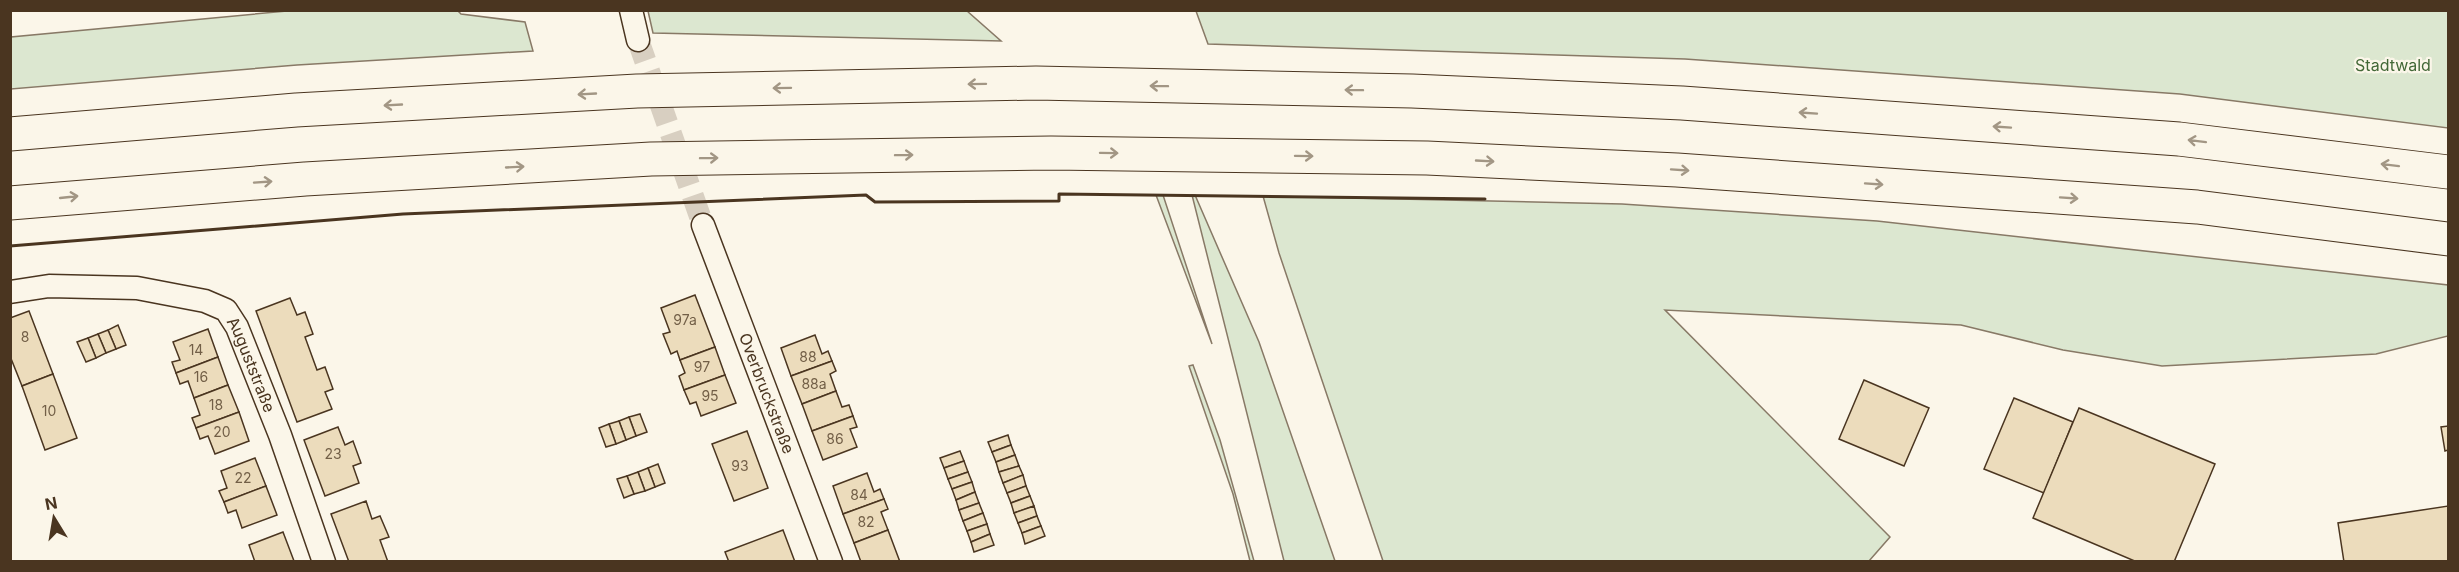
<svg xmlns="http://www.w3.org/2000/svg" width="2459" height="572" font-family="Inter,sans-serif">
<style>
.green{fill:#dce7d0;stroke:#887966;stroke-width:1.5}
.building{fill:#ecdcbc;stroke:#4a3520;stroke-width:1.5}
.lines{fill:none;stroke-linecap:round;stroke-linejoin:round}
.minor-tunnel{stroke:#d8cfc1;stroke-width:22;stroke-dasharray:22 11;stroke-linecap:butt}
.minor-casing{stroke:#4a3520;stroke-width:25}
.motorway-casing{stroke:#4a3520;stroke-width:35}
.minor{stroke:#fbf6e9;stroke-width:22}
.motorway{stroke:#fbf6e9;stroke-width:33}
.wall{stroke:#4a3520;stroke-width:3}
.oneway{stroke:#a29684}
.labels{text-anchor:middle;stroke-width:4.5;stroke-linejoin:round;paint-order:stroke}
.number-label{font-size:14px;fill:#725f47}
.park-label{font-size:16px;fill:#436837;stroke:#fbf6e9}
.street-label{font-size:16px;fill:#4a3520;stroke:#fbf6e9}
</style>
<rect width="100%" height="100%" fill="#fbf6e9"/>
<g class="green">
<polygon points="458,11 461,14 525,22 533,51 297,65 11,89 11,37 287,11"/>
<polygon points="648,11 967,11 1001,41 653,33"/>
<polygon points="1196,11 2448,11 2448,128 2180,94 1685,59 1208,44"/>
<polygon points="1156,195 1163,195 1212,344"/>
<polygon points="1192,195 1195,195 1259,342 1335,561 1284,561"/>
<polygon points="1263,196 1622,204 1877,221 2448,285 2448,336 2376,354 2162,366 2063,350 1961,325 1665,310 1890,537 1869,561 1383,561 1279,253"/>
<polygon points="1193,365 1220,440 1254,561 1250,561 1233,494 1189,366"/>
</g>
<g class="building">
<polygon points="695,295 715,347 680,360 677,351 671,354 663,334 670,332 661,308"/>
<polygon points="290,298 297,315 305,312 313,334 305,337 317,370 325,367 333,389 325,392 332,409 297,422 256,311"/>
<polygon points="29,311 53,374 22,386 10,356 10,318"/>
<polygon points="118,325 126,345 116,349 108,330"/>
<polygon points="208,329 218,357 176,373 172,362 180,360 173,342"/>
<polygon points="108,330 116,349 106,353 98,334"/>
<polygon points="98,334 106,353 96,358 88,338"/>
<polygon points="815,335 822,354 828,351 832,361 791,376 781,348"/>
<polygon points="88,338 96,358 86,362 77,342"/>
<polygon points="715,347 725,375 684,390 679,376 685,373 680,360"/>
<polygon points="218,357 228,385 194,398 188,381 180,384 176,373"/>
<polygon points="832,361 836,371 830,374 836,391 802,404 791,376"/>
<polygon points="53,374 77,438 45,450 22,386"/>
<polygon points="725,375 736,403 701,416 696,402 690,404 684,390"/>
<polygon points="1864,380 1929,408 1904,466 1839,439"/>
<polygon points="228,385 239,412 196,428 192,418 200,415 194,398"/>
<polygon points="836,391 842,407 849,405 853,416 812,431 802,404"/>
<polygon points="2014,398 2073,422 2044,493 1984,469"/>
<polygon points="2079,408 2215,464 2174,562 2137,562 2033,518"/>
<polygon points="239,412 249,441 215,454 208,436 200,439 196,428"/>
<polygon points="640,414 647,432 636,436 629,417"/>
<polygon points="853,416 857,427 850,429 857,447 823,460 812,431"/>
<polygon points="629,417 636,436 626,440 619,421"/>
<polygon points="619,421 626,440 616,444 609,424"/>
<polygon points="609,424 616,444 606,447 599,428"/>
<polygon points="2448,426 2448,450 2445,451 2441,427"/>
<polygon points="338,427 345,445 353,441 361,463 353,466 359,483 325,496 304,440"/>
<polygon points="747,431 768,488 734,501 712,444"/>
<polygon points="1008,435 1011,445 992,452 988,442"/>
<polygon points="1011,445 1015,455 996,462 992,452"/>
<polygon points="960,451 964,461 944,468 940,458"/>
<polygon points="1015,455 1019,466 999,472 996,462"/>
<polygon points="255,458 266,486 224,502 219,491 227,488 221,471"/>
<polygon points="964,461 968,472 948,479 944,468"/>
<polygon points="658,464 665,483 655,487 648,468"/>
<polygon points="1019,466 1023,475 1003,483 999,472"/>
<polygon points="648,468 655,487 645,491 638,472"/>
<polygon points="638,472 645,491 634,494 627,476"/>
<polygon points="968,472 972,482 952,489 948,479"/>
<polygon points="867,473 874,492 880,489 884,499 843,514 833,486"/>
<polygon points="1023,475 1026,486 1007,493 1003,483"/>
<polygon points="627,476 634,494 624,498 617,479"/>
<polygon points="972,482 975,492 956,500 952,489"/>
<polygon points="266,486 277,515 242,528 236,510 228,513 224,502"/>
<polygon points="1026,486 1030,496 1011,503 1007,493"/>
<polygon points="975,492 979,503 959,510 956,500"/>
<polygon points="1030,496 1034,506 1014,513 1011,503"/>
<polygon points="884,499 888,509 881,512 888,530 854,543 843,514"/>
<polygon points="366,501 372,519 380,516 389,537 380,540 388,562 349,562 331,514"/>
<polygon points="979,503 983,513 963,521 959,510"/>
<polygon points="1034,506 1037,516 1018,523 1014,513"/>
<polygon points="2448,506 2448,562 2344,562 2338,523"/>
<polygon points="983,513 987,524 967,531 963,521"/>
<polygon points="1037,516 1041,526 1022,533 1018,523"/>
<polygon points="987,524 990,534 971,542 967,531"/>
<polygon points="1041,526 1045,536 1025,544 1022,533"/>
<polygon points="783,530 795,562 729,562 725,552"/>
<polygon points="888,530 900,562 861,562 854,543"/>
<polygon points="283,532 294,561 255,562 249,545"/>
<polygon points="990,534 994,545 974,552 971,542"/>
</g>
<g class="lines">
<polyline class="minor-tunnel" points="638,40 703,225"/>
<defs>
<g id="minor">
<polyline points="631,10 638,40"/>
<path id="s1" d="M 703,225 L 831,562"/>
<path id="s2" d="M 10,292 L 49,286 L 137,288 L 205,301 L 226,310 L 237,327 L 280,435 L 324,562"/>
</g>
<g id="motorway">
<polyline points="10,134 296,110 637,91 1036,83 1412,91 1682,103 2179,139 2448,172"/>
<polyline points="10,203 305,179 651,159 1051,153 1427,158 1677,170 2197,207 2448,239"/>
</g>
</defs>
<use href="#minor" class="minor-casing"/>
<use href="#motorway" class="motorway-casing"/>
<use href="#minor" class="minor"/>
<use href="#motorway" class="motorway"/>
<polyline class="wall" points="10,246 403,214 866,195 875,202 1059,201 1059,194 1485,199"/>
</g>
<defs><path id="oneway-shaft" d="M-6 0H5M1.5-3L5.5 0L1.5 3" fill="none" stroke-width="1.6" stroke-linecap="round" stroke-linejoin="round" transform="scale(1.5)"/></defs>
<g class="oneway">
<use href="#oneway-shaft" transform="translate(977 84) rotate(179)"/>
<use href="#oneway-shaft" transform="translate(1159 86) rotate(-179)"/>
<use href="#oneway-shaft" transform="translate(782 88) rotate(179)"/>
<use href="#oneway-shaft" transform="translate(1354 90) rotate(-179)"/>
<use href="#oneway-shaft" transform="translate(587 94) rotate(177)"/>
<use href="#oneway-shaft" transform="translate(393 105) rotate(177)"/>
<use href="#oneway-shaft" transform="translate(1808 113) rotate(-176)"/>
<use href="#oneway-shaft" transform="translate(2002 127) rotate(-176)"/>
<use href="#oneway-shaft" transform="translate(2197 141) rotate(-173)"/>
<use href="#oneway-shaft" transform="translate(1109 153) rotate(1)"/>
<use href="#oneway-shaft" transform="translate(904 155) rotate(-1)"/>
<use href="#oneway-shaft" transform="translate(1304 156) rotate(1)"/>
<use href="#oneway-shaft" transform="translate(709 158) rotate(-1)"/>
<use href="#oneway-shaft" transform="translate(1485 161) rotate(3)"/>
<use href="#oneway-shaft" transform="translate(2390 165) rotate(-173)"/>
<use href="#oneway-shaft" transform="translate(515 167) rotate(-3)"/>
<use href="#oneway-shaft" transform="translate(1680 170) rotate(4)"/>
<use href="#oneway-shaft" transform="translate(263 182) rotate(-4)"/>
<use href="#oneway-shaft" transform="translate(1874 184) rotate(4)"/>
<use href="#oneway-shaft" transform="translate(69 197) rotate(-6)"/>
<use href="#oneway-shaft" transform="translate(2069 198) rotate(4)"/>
</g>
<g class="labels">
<g class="number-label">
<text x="685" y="325">97a</text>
<text x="25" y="342">8</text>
<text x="196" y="355">14</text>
<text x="808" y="362">88</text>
<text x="702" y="372">97</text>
<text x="201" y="382">16</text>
<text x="814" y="389">88a</text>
<text x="710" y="401">95</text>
<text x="216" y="410">18</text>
<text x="49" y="416">10</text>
<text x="222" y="437">20</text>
<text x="835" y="444">86</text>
<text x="333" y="459">23</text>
<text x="740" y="471">93</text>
<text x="243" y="483">22</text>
<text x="859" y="500">84</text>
<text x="866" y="527">82</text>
</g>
<g class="park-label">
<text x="2393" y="71">Stadtwald</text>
</g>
<g class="street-label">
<text dy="6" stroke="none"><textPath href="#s2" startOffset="280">Auguststraße</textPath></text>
<text dy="6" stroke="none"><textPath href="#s1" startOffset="180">Overbruckstraße</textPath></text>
</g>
</g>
<rect width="2459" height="572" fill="none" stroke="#4a3520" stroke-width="24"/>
<g transform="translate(54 518) rotate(349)" stroke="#fbf6e9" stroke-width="4.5" paint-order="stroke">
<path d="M0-4.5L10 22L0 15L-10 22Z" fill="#4a3520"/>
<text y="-9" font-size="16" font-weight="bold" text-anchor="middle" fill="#4a3520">N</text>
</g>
</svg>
